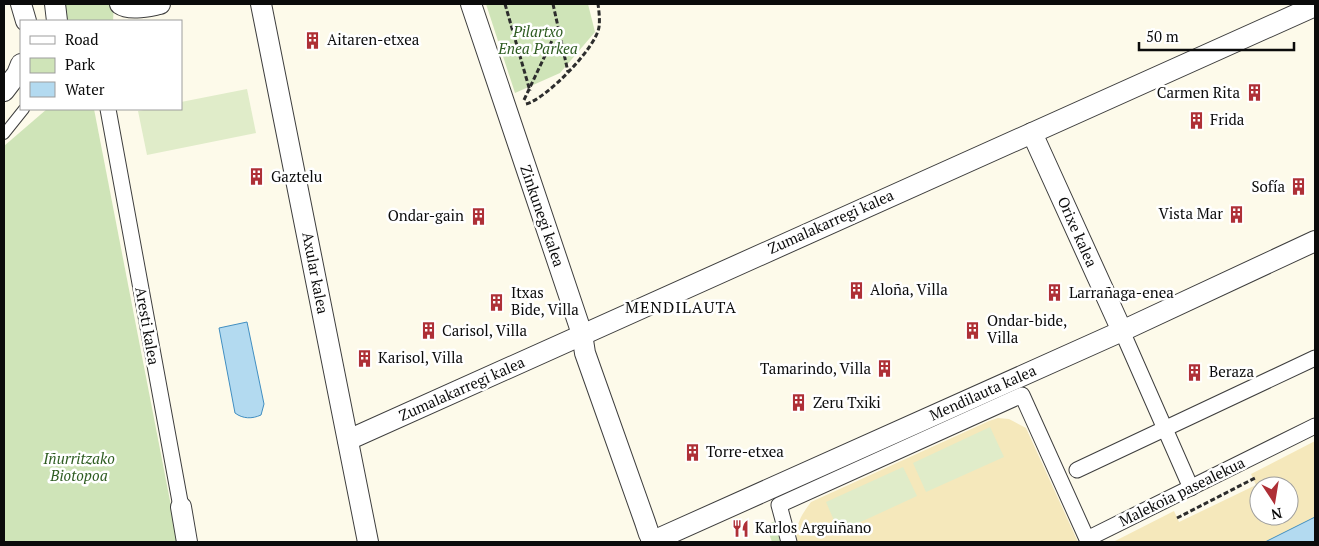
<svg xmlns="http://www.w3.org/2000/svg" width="1319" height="546" font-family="'PT Serif',serif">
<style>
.green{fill:#cfe4b8}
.sand{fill:#f5e8bb;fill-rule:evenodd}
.pitch{fill:#e0ecc9}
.water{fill:#b3daf0;stroke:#418ec1}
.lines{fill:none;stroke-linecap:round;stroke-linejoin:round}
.service-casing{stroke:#3e3e3e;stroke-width:12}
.pedestrian-casing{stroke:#3e3e3e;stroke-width:17}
.minor-casing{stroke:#3e3e3e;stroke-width:22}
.path{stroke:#2d2d2d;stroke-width:3;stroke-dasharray:5 2.5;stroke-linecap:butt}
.service{stroke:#fff;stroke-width:10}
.pedestrian{stroke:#fff;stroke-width:15}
.minor{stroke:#fff;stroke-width:20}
.labels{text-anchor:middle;stroke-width:5;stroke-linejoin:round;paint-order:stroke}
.park-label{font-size:15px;font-style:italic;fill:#2e5c21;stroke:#fff}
.poi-label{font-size:15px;fill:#0b0b0b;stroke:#fff;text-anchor:start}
.street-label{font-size:15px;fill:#0b0b0b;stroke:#fff}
.neighbourhood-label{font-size:16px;letter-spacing:1px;fill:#0b0b0b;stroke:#fff}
</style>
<rect width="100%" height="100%" fill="#fdfaea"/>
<g class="green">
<polygon points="60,4 114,4 113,21 64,21"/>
<polygon points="486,4 588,4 595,32 560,73 515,93"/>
<polygon points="47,109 94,109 178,542 4,542 4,146"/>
<polygon points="778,520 784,542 772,542 766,525"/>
</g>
<g class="sand">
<path d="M 998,418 L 1009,419 L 1026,428 L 1078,542 L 797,542 C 794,526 802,514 811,502 L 989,421 Z"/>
<path d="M 1315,441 L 1315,542 L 1113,542 L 1174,511 L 1179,522 L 1256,485 L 1251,474 ZM 1259,486 L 1289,486 L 1289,516 L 1259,516 Z"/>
</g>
<g class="pitch">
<polygon points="247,89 256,133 147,155 138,111 150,109 181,109 181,102"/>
<polygon points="990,427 1004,457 926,492 913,463"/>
<polygon points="903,467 917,496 839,532 826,502"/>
</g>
<g class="water">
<path d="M 247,322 L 264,404 L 261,415 C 252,419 243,419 235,413 L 219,328 Z"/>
<polygon points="1315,517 1315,542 1265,542"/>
</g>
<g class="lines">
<defs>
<polyline id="service" points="4,134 24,109"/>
<g id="pedestrian">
<polyline points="108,109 181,507"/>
<polyline points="1125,338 1191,488"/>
<polyline points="1077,470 1315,358"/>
<polyline points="789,542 779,505 1022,395 1087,539 1315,426"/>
</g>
<g id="minor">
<polyline points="21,4 26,21"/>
<polyline points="55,4 57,21"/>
<path d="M 120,4 C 130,11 149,6 160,4"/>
<polyline points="261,4 368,542"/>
<polyline points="471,4 582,334 585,353 645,522 649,534 656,540"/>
<polyline points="4,91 17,74 21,64"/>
<polyline points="1032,133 1122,331"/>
<polyline points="348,440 1315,6"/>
<polyline points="181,507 187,542"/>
<polyline points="651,542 1122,331 1315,241"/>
</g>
</defs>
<use href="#service" class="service-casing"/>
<use href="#pedestrian" class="pedestrian-casing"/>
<use href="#minor" class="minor-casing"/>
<g class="path">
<polyline points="505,4 530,91"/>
<polyline points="553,4 568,72"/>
<polyline points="524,100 558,28"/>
<path d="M 526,104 C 546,99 596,48 599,27 C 600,20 599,11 598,4"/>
<polyline points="1177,518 1255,478"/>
</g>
<use href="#service" class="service"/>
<use href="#pedestrian" class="pedestrian"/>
<use href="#minor" class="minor"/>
</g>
<defs>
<symbol id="building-bare" viewBox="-9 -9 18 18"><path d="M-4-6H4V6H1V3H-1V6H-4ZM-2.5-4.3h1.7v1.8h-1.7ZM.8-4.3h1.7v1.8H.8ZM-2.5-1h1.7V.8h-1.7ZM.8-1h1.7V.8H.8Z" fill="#ae2f36" stroke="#fff" stroke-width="2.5" paint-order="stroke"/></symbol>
<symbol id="restaurant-bare" viewBox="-9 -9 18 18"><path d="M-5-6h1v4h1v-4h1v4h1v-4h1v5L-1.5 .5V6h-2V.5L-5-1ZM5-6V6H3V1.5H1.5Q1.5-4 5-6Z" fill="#ae2f36" stroke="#fff" stroke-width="2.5" paint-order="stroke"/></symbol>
</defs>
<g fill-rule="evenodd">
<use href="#building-bare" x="300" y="28" width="25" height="25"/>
<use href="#building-bare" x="1242" y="80" width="25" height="25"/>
<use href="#building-bare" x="1184" y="108" width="25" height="25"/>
<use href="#building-bare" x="244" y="164" width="25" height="25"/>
<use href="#building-bare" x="1286" y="174" width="25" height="25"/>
<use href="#building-bare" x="1224" y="202" width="25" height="25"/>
<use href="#building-bare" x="466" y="204" width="25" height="25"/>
<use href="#building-bare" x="844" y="278" width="25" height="25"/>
<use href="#building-bare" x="1042" y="280" width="25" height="25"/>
<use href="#building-bare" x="484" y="290" width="25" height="25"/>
<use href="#building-bare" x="960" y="318" width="25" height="25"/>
<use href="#building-bare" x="416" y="318" width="25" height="25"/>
<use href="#building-bare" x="352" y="346" width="25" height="25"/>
<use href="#building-bare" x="872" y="356" width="25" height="25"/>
<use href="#building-bare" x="1182" y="360" width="25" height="25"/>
<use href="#building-bare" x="786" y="390" width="25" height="25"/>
<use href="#building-bare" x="680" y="440" width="25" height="25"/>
<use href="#restaurant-bare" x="728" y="516" width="25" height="25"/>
</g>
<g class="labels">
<g class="park-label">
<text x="538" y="37">Pilartxo<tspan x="538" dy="17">Enea Parkea</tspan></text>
<text x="79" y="464">Iñurritzako<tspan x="79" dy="17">Biotopoa</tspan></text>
</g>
<g class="poi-label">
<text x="327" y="45">Aitaren-etxea</text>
<text x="1240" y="98" text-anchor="end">Carmen Rita</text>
<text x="1210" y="125">Frida</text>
<text x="271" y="182">Gaztelu</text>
<text x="1285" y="192" text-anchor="end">Sofía</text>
<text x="1223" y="219" text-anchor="end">Vista Mar</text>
<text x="464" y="221" text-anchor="end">Ondar-gain</text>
<text x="870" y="295">Aloña, Villa</text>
<text x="511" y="298">Itxas<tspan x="511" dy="17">Bide, Villa</tspan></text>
<text x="1069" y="298">Larrañaga-enea</text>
<text x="987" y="326">Ondar-bide,<tspan x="987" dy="17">Villa</tspan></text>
<text x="442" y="336">Carisol, Villa</text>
<text x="378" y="363">Karisol, Villa</text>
<text x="871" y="374" text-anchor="end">Tamarindo, Villa</text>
<text x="1209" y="377">Beraza</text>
<text x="813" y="408">Zeru Txiki</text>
<text x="706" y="457">Torre-etxea</text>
<text x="755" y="533">Karlos Arguiñano</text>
</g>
<g class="street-label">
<text transform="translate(542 216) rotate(71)" y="5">Zinkunegi kalea</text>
<text transform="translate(831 222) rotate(-24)" y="5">Zumalakarregi kalea</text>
<text transform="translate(1077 232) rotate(66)" y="5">Orixe kalea</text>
<text transform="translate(315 273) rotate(79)" y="5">Axular kalea</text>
<text transform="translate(147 326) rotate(80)" y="5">Aresti kalea</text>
<text transform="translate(462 389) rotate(-24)" y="5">Zumalakarregi kalea</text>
<text transform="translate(983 393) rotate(-24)" y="5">Mendilauta kalea</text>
<text transform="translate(1182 492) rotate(-26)" y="5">Malekoia pasealekua</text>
</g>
<g class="neighbourhood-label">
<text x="681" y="313">MENDILAUTA</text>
</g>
</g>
<rect width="1319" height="546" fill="none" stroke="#0b0b0b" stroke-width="10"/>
<rect x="20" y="20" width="162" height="90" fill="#ffffff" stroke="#9d9d9d"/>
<rect x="30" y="36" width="25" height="8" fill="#ffffff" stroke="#9d9d9d"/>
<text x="65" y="45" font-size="15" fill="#0b0b0b">Road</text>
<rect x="30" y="58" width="25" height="15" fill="#cfe4b8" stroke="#9d9d9d"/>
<text x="65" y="70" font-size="15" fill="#0b0b0b">Park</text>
<rect x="30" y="82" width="25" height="15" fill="#b3daf0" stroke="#9d9d9d"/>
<text x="65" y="95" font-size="15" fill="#0b0b0b">Water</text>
<g transform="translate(1274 501) rotate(168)"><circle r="24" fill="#ffffff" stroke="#9d9d9d"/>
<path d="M0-4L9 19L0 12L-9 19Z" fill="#ae2f36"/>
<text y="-8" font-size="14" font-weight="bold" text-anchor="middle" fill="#0b0b0b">N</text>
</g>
<path d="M1139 42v8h155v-8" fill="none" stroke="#0b0b0b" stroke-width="2.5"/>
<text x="1146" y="42" font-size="15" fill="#0b0b0b" stroke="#ffffff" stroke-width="4" paint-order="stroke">50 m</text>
</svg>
